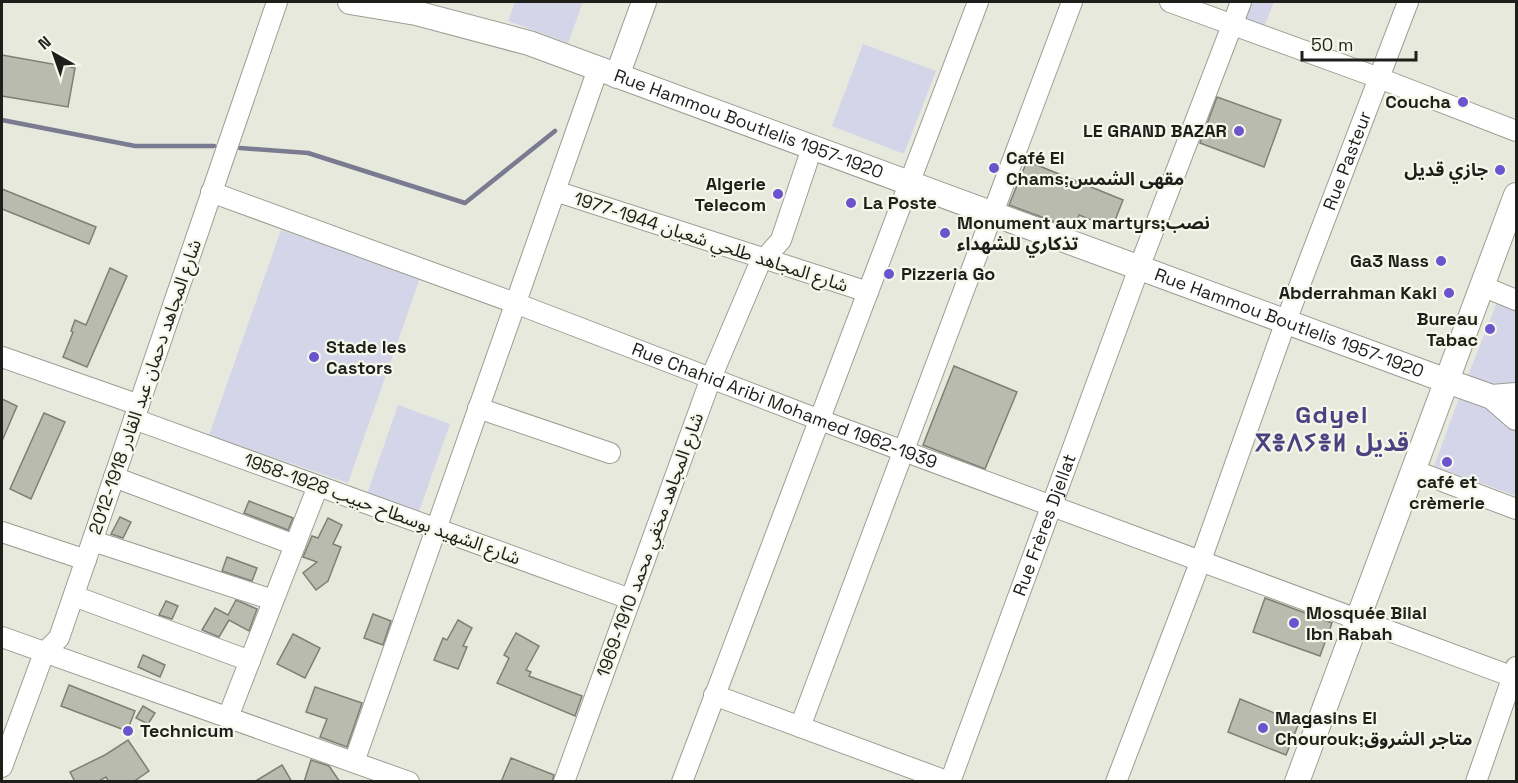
<svg xmlns="http://www.w3.org/2000/svg" width="1518" height="783" font-family="'Space Grotesk','Noto Sans Arabic','Noto Sans Tifinagh',sans-serif">
<style>
.green{fill:#d5d5ea}
.lines{fill:none;stroke-linecap:round;stroke-linejoin:round}
.stream{stroke:#7a7a90;stroke-width:4.5}
.building{fill:#b9bbaf;stroke:#7e8075;stroke-width:1.5}
.minor-casing{stroke:#9c9e93;stroke-width:22}
.major-casing{stroke:#9c9e93;stroke-width:26}
.minor{stroke:#fff;stroke-width:20}
.major{stroke:#fff;stroke-width:24}
.poi-dot{fill:#6b54ce;stroke:#f4f7ea;stroke-width:2}
.labels{text-anchor:middle;stroke-width:4.5;stroke-linejoin:round;paint-order:stroke}
.poi-label{font-size:18px;font-weight:bold;fill:#1e1f1a;stroke:#f4f7ea;text-anchor:start}
.street-label{font-size:18px;fill:#1e1f1a;stroke:#f4f7ea}
.district-label{font-size:24px;font-weight:bold;letter-spacing:1.5px;fill:#4b4381;stroke:#f4f7ea}
</style>
<rect width="100%" height="100%" fill="#e7e9dd"/>
<g class="green">
<polygon points="515,2 583,2 568,43 508,21"/>
<polygon points="1252,2 1274,2 1262,32 1243,25"/>
<polygon points="863,44 936,71 904,154 832,126"/>
<polygon points="281,230 420,278 348,483 209,435"/>
<polygon points="1499,297 1516,304 1516,390 1495,389 1467,378"/>
<polygon points="1461,393 1516,426 1516,496 1434,466"/>
<polygon points="398,405 450,424 418,514 366,497"/>
</g>
<g class="lines">
<g class="stream">
<polyline points="2,120 135,146 214,146"/>
<polyline points="240,148 308,153 465,203 555,131"/>
</g>
</g>
<g class="building">
<polygon points="2,55 75,68 68,107 2,96"/>
<polygon points="1217,97 1281,120 1264,167 1200,143"/>
<polygon points="1027,161 1123,200 1112,228 1079,215 1074,229 1009,205"/>
<polygon points="2,189 96,227 89,244 2,209"/>
<polygon points="110,268 127,276 87,367 63,357 73,332 71,331 75,320 86,325"/>
<polygon points="954,366 1017,392 985,469 923,445"/>
<polygon points="2,399 17,406 2,441"/>
<polygon points="44,413 65,422 31,499 10,489"/>
<polygon points="249,501 293,518 288,530 244,513"/>
<polygon points="120,517 131,522 123,538 111,534"/>
<polygon points="328,518 342,525 333,544 341,547 328,581 316,590 303,573 317,562 303,557 312,536 318,538"/>
<polygon points="227,557 257,568 252,581 222,571"/>
<polygon points="1265,598 1332,623 1320,656 1253,632"/>
<polygon points="236,600 257,609 249,631 229,620 219,637 202,630 215,608 228,615"/>
<polygon points="166,601 178,606 172,619 159,615"/>
<polygon points="373,614 391,621 383,645 364,638"/>
<polygon points="458,620 472,628 463,646 467,647 458,669 434,660 443,638 447,640"/>
<polygon points="516,633 539,646 526,670 531,672 529,676 582,696 575,716 497,683 509,658 504,655"/>
<polygon points="293,634 320,648 305,678 277,664"/>
<polygon points="143,655 165,665 160,677 138,667"/>
<polygon points="69,685 135,711 127,731 61,706"/>
<polygon points="315,687 362,703 347,747 320,737 327,719 306,712"/>
<polygon points="1240,699 1299,723 1286,755 1228,732"/>
<polygon points="143,706 155,713 148,724 136,718"/>
<polygon points="128,740 149,771 133,782 109,782 106,777 97,782 75,782 70,772 105,755"/>
<polygon points="511,758 554,775 552,782 501,782"/>
<polygon points="311,760 329,766 340,782 304,782"/>
<polygon points="282,765 292,782 254,782"/>
</g>
<g class="lines">
<defs>
<g id="minor">
<polyline points="1170,2 1379,78 1516,131"/>
<polyline points="555,191 868,292"/>
<path id="s1" d="M 211,192 L 515,303 L 820,420 L 1516,678"/>
<polyline points="1482,286 1516,300"/>
<polyline points="2,357 139,405"/>
<polyline points="478,408 610,453"/>
<polyline points="134,419 630,599"/>
<polyline points="1413,470 1516,509"/>
<polyline points="114,477 295,545"/>
<polyline points="2,532 86,560"/>
<polyline points="93,541 273,600"/>
<polyline points="74,596 250,661"/>
<polyline points="2,637 409,782"/>
<polyline points="714,695 949,782"/>
<polyline points="228,717 318,486"/>
<polyline points="800,727 1072,2"/>
<polyline points="354,762 598,69"/>
<polyline points="2,767 44,653 59,638 277,2"/>
<polyline points="564,782 711,378 759,265 781,240 812,148"/>
<polyline points="682,782 978,2"/>
<path id="s2" d="M 950,782 L 1139,268 L 1241,2"/>
<path id="s3" d="M 1116,782 L 1201,560 L 1286,321 L 1408,2"/>
<polyline points="1476,782 1516,667"/>
</g>
<g id="major">
<path id="s4" d="M 350,2 L 416,13 L 529,43 L 1447,381 L 1492,397 L 1516,395"/>
<polyline points="617,76 644,2"/>
<polyline points="1492,397 1516,418"/>
<polyline points="1297,782 1516,195"/>
</g>
</defs>
<use href="#minor" class="minor-casing"/>
<use href="#major" class="major-casing"/>
<use href="#minor" class="minor"/>
<use href="#major" class="major"/>
</g>
<g class="poi-dot">
<circle cx="1463" cy="102" r="6"/>
<circle cx="1239" cy="131" r="6"/>
<circle cx="994" cy="168" r="6"/>
<circle cx="1500" cy="170" r="6"/>
<circle cx="778" cy="194" r="6"/>
<circle cx="851" cy="203" r="6"/>
<circle cx="945" cy="233" r="6"/>
<circle cx="1441" cy="261" r="6"/>
<circle cx="889" cy="274" r="6"/>
<circle cx="1449" cy="293" r="6"/>
<circle cx="1490" cy="329" r="6"/>
<circle cx="314" cy="357" r="6"/>
<circle cx="1447" cy="462" r="6"/>
<circle cx="1294" cy="623" r="6"/>
<circle cx="1263" cy="728" r="6"/>
<circle cx="128" cy="731" r="6"/>
</g>
<g class="labels">
<g class="poi-label">
<text x="1451" y="108" text-anchor="end">Coucha</text>
<text x="1227" y="137" text-anchor="end">LE GRAND BAZAR</text>
<text x="1006" y="164">Café El<tspan x="1006" dy="21">Chams;مقهى الشمس</tspan></text>
<text x="1488" y="176" text-anchor="end">جازي قديل</text>
<text x="766" y="190" text-anchor="end">Algerie<tspan x="766" dy="21">Telecom</tspan></text>
<text x="863" y="209">La Poste</text>
<text x="957" y="229">Monument aux martyrs;نصب<tspan x="957" dy="21">تذكاري للشهداء</tspan></text>
<text x="1429" y="267" text-anchor="end">Ga3 Nass</text>
<text x="901" y="280">Pizzeria Go</text>
<text x="1437" y="299" text-anchor="end">Abderrahman Kaki</text>
<text x="1478" y="325" text-anchor="end">Bureau<tspan x="1478" dy="21">Tabac</tspan></text>
<text x="326" y="353">Stade les<tspan x="326" dy="21">Castors</tspan></text>
<text x="1447" y="488" text-anchor="middle">café et<tspan x="1447" dy="21">crèmerie</tspan></text>
<text x="1306" y="619">Mosquée Bilal<tspan x="1306" dy="21">Ibn Rabah</tspan></text>
<text x="1275" y="724">Magasins El<tspan x="1275" dy="21">Chourouk;متاجر الشروق</tspan></text>
<text x="140" y="737">Technicum</text>
</g>
<g class="street-label">
<text dy="6" stroke="none"><textPath href="#s4" startOffset="418">Rue Hammou Boutlelis 1957-1920</textPath></text>
<text dy="6" stroke="none"><textPath href="#s3" startOffset="663">Rue Pasteur</textPath></text>
<text transform="translate(711 242) rotate(18)" y="6">شارع المجاهد طلحي شعبان 1944-1977</text>
<text dy="6" stroke="none"><textPath href="#s4" startOffset="994">Rue Hammou Boutlelis 1957-1920</textPath></text>
<text transform="translate(145 387) rotate(-71)" y="6">شارع المجاهد دحمان عبد القادر 1918-2012</text>
<text dy="6" stroke="none"><textPath href="#s1" startOffset="612">Rue Chahid Aribi Mohamed 1962-1939</textPath></text>
<text transform="translate(382 509) rotate(20)" y="6">شارع الشهيد بوسطاح حبيب 1928-1958</text>
<text dy="6" stroke="none"><textPath href="#s2" startOffset="274">Rue Frères Djellat</textPath></text>
<text transform="translate(650 545) rotate(-70)" y="6">شارع المجاهد مخفي محمد 1910-1969</text>
</g>
<g class="district-label">
<text x="1332" y="423">Gdyel<tspan x="1332" dy="28">ⴳⴻⴷⵢⴻⵍ قديل</tspan></text>
</g>
</g>
<rect width="1518" height="783" fill="none" stroke="#1e1f1a" stroke-width="6"/>
<g transform="translate(54 54) rotate(320)" stroke="#f4f7ea" stroke-width="4.5" paint-order="stroke">
<path d="M0-4.5L10 22L0 15L-10 22Z" fill="#1e1f1a"/>
<text y="-9" font-size="16" font-weight="bold" text-anchor="middle" fill="#1e1f1a">N</text>
</g>
<path d="M1302 51v9h114v-9" fill="none" stroke="#1e1f1a" stroke-width="3"/>
<text x="1311" y="51" font-size="18" fill="#1e1f1a" stroke="#f4f7ea" stroke-width="4.5" paint-order="stroke">50 m</text>
</svg>
